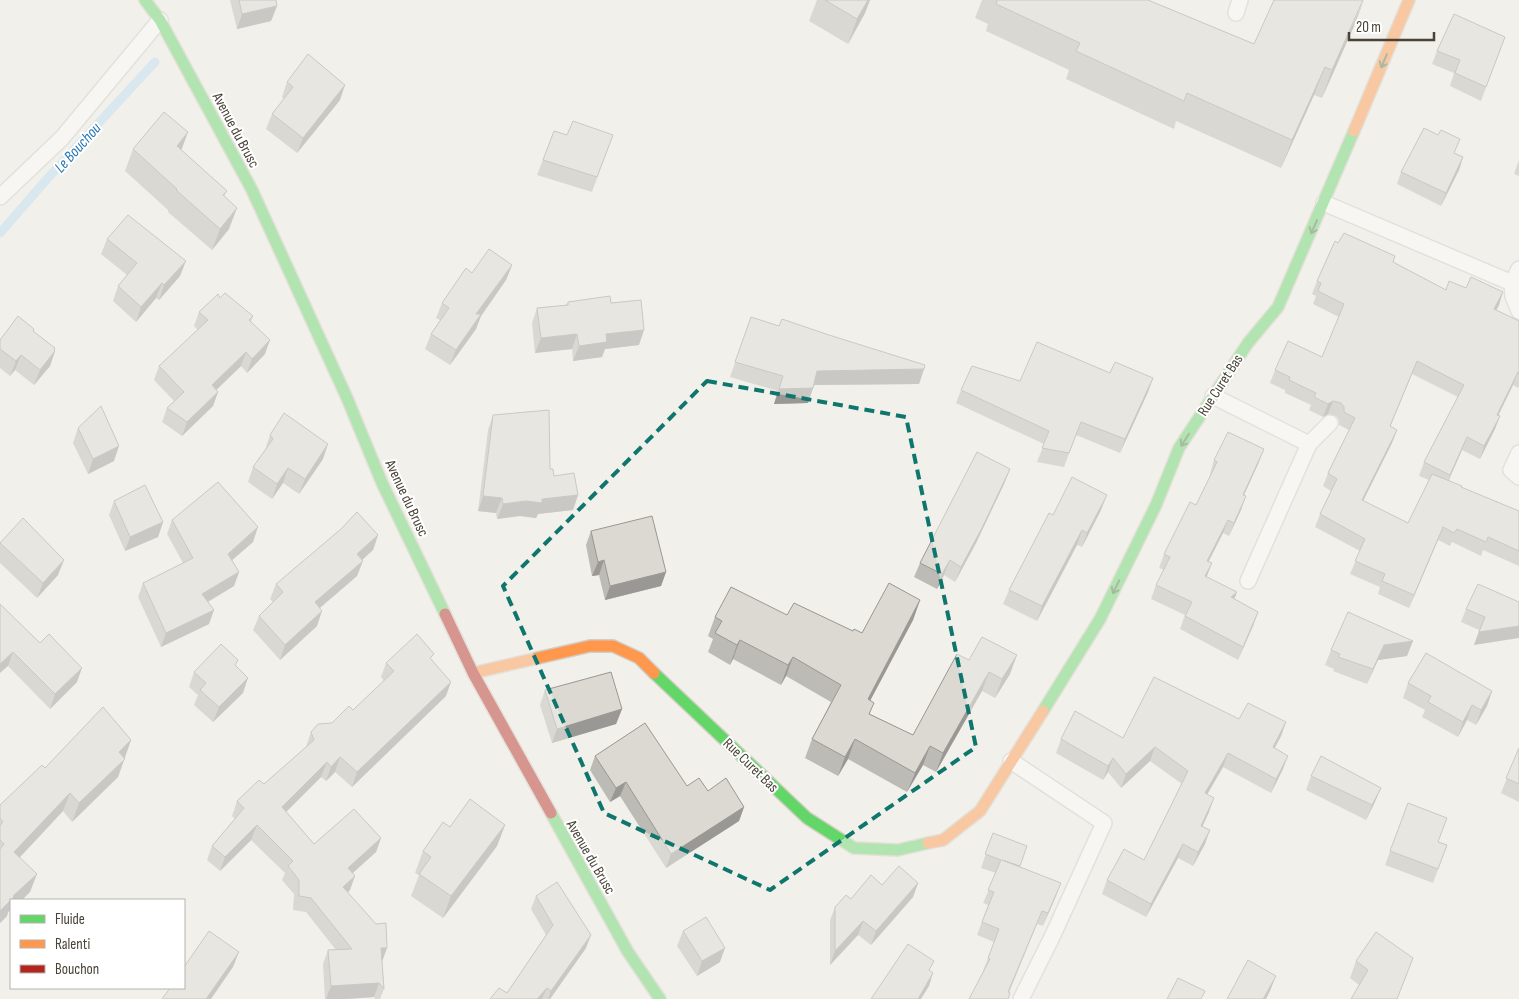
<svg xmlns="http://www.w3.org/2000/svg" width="1519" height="999" font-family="'Sofia Sans Condensed',sans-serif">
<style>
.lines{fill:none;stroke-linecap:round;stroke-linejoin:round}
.stream{stroke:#badbf1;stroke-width:9}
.lane-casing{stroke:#d0cec8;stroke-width:18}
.fast-casing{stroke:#d2cdc2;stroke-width:14}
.slow-casing{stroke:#d2cdc2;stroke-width:14}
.jam-casing{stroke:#d2cdc2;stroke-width:14}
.lane{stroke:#fdfdfc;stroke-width:15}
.fast{stroke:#63d668;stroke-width:11}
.slow{stroke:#ff974d;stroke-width:11}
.jam{stroke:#b3261e;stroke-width:11}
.wall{fill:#bdbbb5;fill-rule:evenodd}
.shaded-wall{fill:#9a9894}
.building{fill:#dcd9d3;stroke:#9a9894}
.oneway{stroke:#527648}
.marked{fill:none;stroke:#0f766e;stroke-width:4;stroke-dasharray:10 6;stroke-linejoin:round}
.labels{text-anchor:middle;stroke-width:4;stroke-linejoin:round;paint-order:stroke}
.street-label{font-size:15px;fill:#494236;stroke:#fff}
.water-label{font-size:16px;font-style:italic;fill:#2977b2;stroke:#fff}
</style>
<rect width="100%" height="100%" fill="#f2f0eb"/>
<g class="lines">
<polyline class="stream" points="0,233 47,179 155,62"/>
<defs>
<g id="lane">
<polyline points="1236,13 1240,0"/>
<polyline points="0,197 62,138 160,20"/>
<polyline points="1324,203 1512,283 1519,269"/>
<polyline points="1519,280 1512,283 1513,296 1519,311"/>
<polyline points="1213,396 1309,444"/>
<polyline points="1519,453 1511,470 1519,477"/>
<polyline points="1248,581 1309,444 1330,423"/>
<polyline points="1011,761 1104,823 1052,937 1021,999"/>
</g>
<g id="fast">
<polyline points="145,0 160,20 252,190 347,398 382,483 445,614"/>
<polyline points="654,673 807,818 854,848 898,850 928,843"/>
<polyline points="1043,711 1100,619 1156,505 1179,448 1248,343 1278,307 1354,131"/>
<polyline points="551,813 628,952 660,999"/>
</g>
<g id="slow">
<polyline points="1354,131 1409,0"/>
<polyline points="473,673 590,646 613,646 639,658 654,673"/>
<polyline points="928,843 943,840 980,811 1043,711"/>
</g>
<polyline id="jam" points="445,614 473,673 551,813"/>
</defs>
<use href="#lane" class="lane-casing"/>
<use href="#fast" class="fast-casing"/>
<use href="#slow" class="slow-casing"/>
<use href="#jam" class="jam-casing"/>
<use href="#lane" class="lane"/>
<use href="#fast" class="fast"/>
<use href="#slow" class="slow"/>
<use href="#jam" class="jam"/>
</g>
<g class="wall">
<polygon points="230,0 276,0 277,6 271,21 237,29"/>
<polygon points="817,0 870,0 865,13 848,44 809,21"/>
<polygon points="982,0 1148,0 1254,44 1354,26 1322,98 1314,95 1281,168 1176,121 1174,129 1066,79 1069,70 986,31 988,24 975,18"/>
<polygon points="1505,37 1481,101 1450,86 1454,73 1432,64 1437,51"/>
<polygon points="287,82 340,100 297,153 266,129 272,114 284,99 282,97"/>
<polygon points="554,131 567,135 613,135 592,192 537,175"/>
<polygon points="133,149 181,151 227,191 224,197 229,229 212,250 168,212 168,210 125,171"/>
<polygon points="1455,153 1463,157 1459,170 1441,206 1397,184 1401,172"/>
<polygon points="1519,160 1519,176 1514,174"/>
<polygon points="107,239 180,276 159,300 156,298 136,322 113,301 118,286 127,275 101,254"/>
<path d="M 1338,243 L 1393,262 L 1446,290 L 1499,305 L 1496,310 L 1519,321 L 1519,386 L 1518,388 L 1513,385 L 1498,416 L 1500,416 L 1495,429 L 1480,459 L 1462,450 L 1449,480 L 1461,488 L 1519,511 L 1519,566 L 1483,550 L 1481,556 L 1452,542 L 1450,546 L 1438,540 L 1409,608 L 1378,594 L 1380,587 L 1350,574 L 1360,551 L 1315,527 L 1320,514 L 1331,491 L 1323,486 L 1328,473 L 1349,430 L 1339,425 L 1339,420 L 1336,416 L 1328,414 L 1323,417 L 1309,410 L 1311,405 L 1285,393 L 1285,390 L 1270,383 L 1275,370 L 1322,357 L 1339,317 L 1313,304 L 1316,296 L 1312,294 L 1317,281 ZM 1412,374 L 1458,397 L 1424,462 L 1419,476 L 1429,480 L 1408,523 L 1363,501 L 1392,443 L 1397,430 L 1390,426 Z"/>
<polygon points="512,265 506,280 481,316 476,329 450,365 425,349 431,334 440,320 436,318 442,303 472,273"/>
<polygon points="220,298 253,316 251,322 265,354 247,373 241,366 216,390 218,392 213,406 182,436 162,422 167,408 174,401 154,380 159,366 198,330 194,326 199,312"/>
<polygon points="568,302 611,303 639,345 605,349 602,357 573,361 572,349 535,353 532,323 537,308 566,305"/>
<polygon points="751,317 779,326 924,369 919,384 814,385 808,403 774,404 778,391 730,377"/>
<polygon points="33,331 55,351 50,366 34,385 15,370 10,376 0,368 0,340"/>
<polygon points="1110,373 1153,378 1148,392 1120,453 1076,435 1064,467 1037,462 1044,444 956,403 961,390 1020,381"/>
<polygon points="493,415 550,469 554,476 578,495 573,510 538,514 536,518 520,516 497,519 496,513 478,511 488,430"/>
<polygon points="78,428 114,461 88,474 73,443"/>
<polygon points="270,435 323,459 299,494 283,483 272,499 248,482 253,467 265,450"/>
<polygon points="1214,460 1259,462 1244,495 1241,510 1229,536 1223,533 1209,561 1207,577 1234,599 1258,612 1253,626 1238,660 1180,629 1185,615 1151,599 1156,585 1164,570 1159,568 1164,554 1196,505 1211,475 1210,474"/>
<polygon points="1010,469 1004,484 976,543 955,582 944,575 937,589 914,577 920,563"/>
<polygon points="114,501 163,522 158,537 125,551 109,515"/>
<polygon points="1101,510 1082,547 1077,545 1037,621 1003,604 1009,590 1053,515"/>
<polygon points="172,520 253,542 232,560 239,572 234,586 208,602 209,624 161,647 138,597 143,583 183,563 167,534"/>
<polygon points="591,531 666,572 661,586 605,600 599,575 592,576 586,545"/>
<polygon points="378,535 373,550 362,560 357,576 320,608 317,626 280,660 253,630 259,616 273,602 270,599 276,584"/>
<polygon points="0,543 58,575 37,598 0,563"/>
<polygon points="920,600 913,620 870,700 870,714 913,735 969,660 1010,674 995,698 982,691 936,772 923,765 907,792 848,759 838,776 805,758 812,739 831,702 786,676 781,685 733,659 730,665 708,652 713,639 708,636 715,617 787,615 862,633"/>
<polygon points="1519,602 1474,645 1479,630 1461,622 1466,609"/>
<polygon points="0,604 77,682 50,709 8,666"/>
<polygon points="1331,650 1407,656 1378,660 1367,684 1333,671 1334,669 1325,665"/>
<polygon points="432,660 446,696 352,787 335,772 326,781 321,777 286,812 314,844 381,838 376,852 352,873 350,890 348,892 382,962 384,989 380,999 375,999 374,997 347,999 325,999 323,964 328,950 336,950 306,912 293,910 294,894 282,880 285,873 251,840 220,871 207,860 212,846 235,819 232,816 237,801 264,784 306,747 311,732 332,723 353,710 384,681 381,677 386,663"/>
<polygon points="236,667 243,693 213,722 194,705 198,695 189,687 194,672"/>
<polygon points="1408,683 1492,691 1487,706 1476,725 1467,720 1458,737 1422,717 1425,710 1403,698"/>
<polygon points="545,690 622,709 616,724 552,743 540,705"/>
<polygon points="1239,719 1286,722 1281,736 1274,748 1283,769 1271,793 1223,767 1207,794 1209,812 1202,827 1205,844 1193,866 1178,858 1146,917 1102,894 1107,880 1144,860 1182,784 1150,761 1121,788 1108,772 1103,780 1056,753 1061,739 1123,738"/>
<polygon points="131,740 118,777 72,822 63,811 20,857 30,892 11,900 11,910 8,912 7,916 0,923 0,805 45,768"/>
<polygon points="1519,748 1519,802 1501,793"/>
<polygon points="595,756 687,786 708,791 744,807 739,821 666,868 620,796 610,802 590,770"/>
<polygon points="1311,776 1375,802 1366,820 1306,790"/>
<polygon points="1408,803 1438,842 1447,845 1433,883 1385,865"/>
<polygon points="505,825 497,846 443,918 411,896 419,875 415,873 423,851 450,827"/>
<polygon points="993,833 1020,867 1056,896 1043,926 1037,924 1009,993 983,971 994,942 977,935 988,905 983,903 996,873 981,868"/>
<polygon points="918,883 913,897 871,945 858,935 830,965 830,920 835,907 882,885"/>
<polygon points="536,896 586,948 550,999 490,999 507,993 546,935 531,909"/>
<polygon points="683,931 720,962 697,976 677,946"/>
<polygon points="1356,961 1407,974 1397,999 1351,999 1359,985 1350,978"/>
</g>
<g class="shaded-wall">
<polygon points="868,0 870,0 865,13 848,44 857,19"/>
<polygon points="1364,0 1354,26 1322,98 1332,70"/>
<polygon points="277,6 271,21 237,29 242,14"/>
<polygon points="1325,67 1314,95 1281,168 1292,140"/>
<polygon points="345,85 340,100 297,153 303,138"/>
<polygon points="188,132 180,154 177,146"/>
<polygon points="1463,157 1459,170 1441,206 1446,193"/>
<polygon points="237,208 229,229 212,250 220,229"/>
<polygon points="186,261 180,276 159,300 164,285"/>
<polygon points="512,265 506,280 481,316 476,329 450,365 456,350 476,314"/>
<polygon points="162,283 156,298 136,322 141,307"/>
<polygon points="1503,292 1499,305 1490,322 1494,309"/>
<polygon points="644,330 639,345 605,349 602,357 573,361 579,346 606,334"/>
<polygon points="577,334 572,349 535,353 541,338"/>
<polygon points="270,340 265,354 247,373 252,359"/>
<polygon points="55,348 53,353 55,351 50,366 34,385 40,370"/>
<polygon points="246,352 241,366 207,399 212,385"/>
<polygon points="21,355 15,370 10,376 16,361"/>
<polygon points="1417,361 1412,374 1385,439 1390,426"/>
<polygon points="924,369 919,384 812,385 817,371"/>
<polygon points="1518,372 1513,385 1492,428 1497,415"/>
<polygon points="1153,378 1148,392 1120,453 1125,439"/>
<polygon points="813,388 808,403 774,404 779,389"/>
<polygon points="218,392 213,406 182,436 187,422"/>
<polygon points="1333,401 1328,414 1323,417 1328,404"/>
<polygon points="1500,416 1495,429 1480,459 1484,446"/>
<polygon points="1397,430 1392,443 1357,513 1362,500"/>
<polygon points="1467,437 1462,450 1445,488 1450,475"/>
<polygon points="328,444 323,459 299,494 305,479"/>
<polygon points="119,446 114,461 88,474 93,459"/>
<polygon points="1264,449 1259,462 1238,508 1243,495"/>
<polygon points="288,468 283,483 272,499 277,484"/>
<polygon points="1010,469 1004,484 976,543 955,582 961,567"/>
<polygon points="578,495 573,510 538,514 536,518 520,516 497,519 503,504"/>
<polygon points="1107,495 1101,510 1082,547 1087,533"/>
<polygon points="483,496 502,498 496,513 478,511"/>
<polygon points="1246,496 1241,510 1229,536 1234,523"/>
<polygon points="1228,520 1223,533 1202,574 1207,561"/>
<polygon points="163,522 158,537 125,551 130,537"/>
<polygon points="258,527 253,542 223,568 228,554"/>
<polygon points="1443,527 1438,540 1409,608 1414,595"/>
<polygon points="1082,530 1077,545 1037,621 1042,606"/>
<polygon points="378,535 373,550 352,569 357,554"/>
<polygon points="64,560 58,575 37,598 43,583"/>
<polygon points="604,560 599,575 592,576 598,562"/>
<polygon points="950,560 944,575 937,589 942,574"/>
<polygon points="363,561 357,576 309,617 315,602"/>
<polygon points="1212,563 1207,576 1200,589 1205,576"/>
<polygon points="239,572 234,586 197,608 202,594"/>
<polygon points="666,572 661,586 605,600 610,586"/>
<polygon points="1237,592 1232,606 1231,597"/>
<polygon points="920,600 913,620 861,718 868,699"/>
<polygon points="214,610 209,624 161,647 166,633"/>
<polygon points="322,611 317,626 280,660 285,645"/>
<polygon points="1258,612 1253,626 1238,660 1243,647"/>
<polygon points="1519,626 1519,638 1474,645 1479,632"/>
<polygon points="740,640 733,659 730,665 737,645"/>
<polygon points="1413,641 1407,656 1378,660 1367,684 1373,669 1384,645"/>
<polygon points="13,652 8,666 0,673 0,664"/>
<polygon points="1017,655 1010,674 995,698 1002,679"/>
<polygon points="793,657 786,676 781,685 788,665"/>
<polygon points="82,668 77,682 50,709 55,694"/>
<polygon points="989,672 982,691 936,772 943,753"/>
<polygon points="248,678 243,693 213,722 219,707"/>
<polygon points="451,682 446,696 352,787 357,772"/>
<polygon points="1492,691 1487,706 1476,725 1481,710"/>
<polygon points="1472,705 1467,720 1458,737 1463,722"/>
<polygon points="622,709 616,724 552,743 557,729"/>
<polygon points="1286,722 1281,736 1268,761 1273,747"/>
<polygon points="855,739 848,759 838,776 845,757"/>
<polygon points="131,740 118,777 72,822 79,803 119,752"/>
<polygon points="930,746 923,765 907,792 915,773"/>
<polygon points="1155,747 1150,761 1121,788 1126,774"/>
<polygon points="1228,753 1223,767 1200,807 1205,793"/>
<polygon points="1288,756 1283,769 1271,793 1276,779"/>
<polygon points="340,757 335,772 326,781 331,767"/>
<polygon points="1113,758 1108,772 1103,780 1108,766"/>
<polygon points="327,762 321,777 277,821 282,807"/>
<polygon points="626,782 620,796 610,802 616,788"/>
<polygon points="1381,788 1375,802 1366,820 1372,805"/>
<polygon points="70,793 63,811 7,871 14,852"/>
<polygon points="1214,798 1209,812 1196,840 1201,826"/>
<polygon points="744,807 739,821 666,868 671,854"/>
<polygon points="257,825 251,840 220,871 225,857"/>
<polygon points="505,825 497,846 443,918 451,896"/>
<polygon points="1210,830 1205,844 1193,866 1198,852"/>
<polygon points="381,838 376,852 343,882 348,868"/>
<polygon points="1183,844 1178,858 1146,917 1151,904"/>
<polygon points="37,874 30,892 22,900 11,900 11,910 8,912 7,916 0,923 0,911 13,896"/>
<polygon points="355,876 350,890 338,901 343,887"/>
<polygon points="918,883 913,897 871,945 876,931"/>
<polygon points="1061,883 1056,896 1043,926 1048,913"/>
<polygon points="863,921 858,935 830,965 835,951"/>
<polygon points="591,935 586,948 550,999 548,999 551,991"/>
<polygon points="381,948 387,948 382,962"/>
<polygon points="725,948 720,962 697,976 702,961"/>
<polygon points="239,952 233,967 211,999 206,999"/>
<polygon points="933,973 929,986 921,999 918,999"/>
<polygon points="1276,976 1270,991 1266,999 1263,999"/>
<polygon points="379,983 374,997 347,999 326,999 331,986"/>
<polygon points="547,988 542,999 537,999"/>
</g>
<g class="building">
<polygon points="239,0 276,0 277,6 242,14"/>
<polygon points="825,0 868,0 857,19"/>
<polygon points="997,0 1148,0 1254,44 1274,0 1363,0 1332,70 1325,67 1292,140 1187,93 1184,101 1076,51 1080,43 996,4"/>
<polygon points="1454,14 1505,37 1486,87 1455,73 1460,60 1437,51"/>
<polygon points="308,54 345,85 303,138 272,114 293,87 287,82"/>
<polygon points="164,112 188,132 177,146 227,191 223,195 237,208 220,229 176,190 177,189 133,149"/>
<polygon points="573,121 613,135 597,177 543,160 554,131 567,135"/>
<polygon points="1424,128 1438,135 1441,130 1460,139 1454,153 1463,157 1446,193 1401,172"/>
<polygon points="128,215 186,261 164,285 162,283 141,307 118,286 137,263 107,239"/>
<polygon points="1344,233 1395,256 1393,262 1446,290 1449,281 1466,288 1471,277 1503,292 1494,309 1519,321 1519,373 1518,372 1497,415 1500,416 1484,446 1467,437 1450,475 1424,462 1464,385 1417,361 1390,426 1397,430 1362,500 1408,523 1432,474 1462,486 1461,487 1519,511 1519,551 1488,537 1486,542 1457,529 1454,533 1443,527 1414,595 1382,581 1385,574 1355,561 1365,539 1320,514 1337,479 1328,473 1355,418 1344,412 1344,407 1341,403 1333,401 1328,404 1314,397 1316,393 1289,380 1290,377 1275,370 1288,341 1322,357 1344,304 1318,291 1321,283 1317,281 1335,241 1338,243"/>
<polygon points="489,249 512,265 476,314 481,314 456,350 431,334 449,308 442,303 466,268 472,273"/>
<polygon points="225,293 253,316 249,320 270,340 252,359 246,352 212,385 218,392 187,422 167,408 184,392 159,366 208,320 199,312 218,294 220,298"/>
<polygon points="610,296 611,303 641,300 644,330 606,334 607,342 579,346 577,334 541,338 537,308 568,305 568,302"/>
<polygon points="18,316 34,329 33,331 55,348 54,350 55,351 40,370 21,355 16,361 0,349 0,340"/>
<polygon points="751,317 779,326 782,319 829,335 925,365 924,369 817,371 813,388 779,389 783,376 735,362"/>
<polygon points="1037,342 1110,373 1115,362 1153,378 1125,439 1081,422 1069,453 1042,448 1049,431 961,390 972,366 1020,381"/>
<polygon points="101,406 119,446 93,459 78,428"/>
<polygon points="549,410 550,469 553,469 554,476 574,473 578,495 542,499 542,503 526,501 503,504 502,498 483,496 493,415"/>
<polygon points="284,413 328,444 305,479 288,468 277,484 253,467 273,439 270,435"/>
<polygon points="1228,432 1264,449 1243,495 1246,496 1234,523 1228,520 1207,561 1212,563 1205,576 1237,592 1231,597 1258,612 1243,647 1185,616 1192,602 1156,585 1170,557 1164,554 1190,502 1196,505 1217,462 1214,460"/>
<polygon points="977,452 1010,469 982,528 961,567 950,560 942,574 920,563"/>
<polygon points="1072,477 1107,495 1087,533 1082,530 1042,606 1009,590 1049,513 1053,515"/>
<polygon points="218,482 258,527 228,554 239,572 202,594 214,610 166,633 143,583 193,558 172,520"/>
<polygon points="145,485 163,522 130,537 114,501"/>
<polygon points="357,512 378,535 357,554 363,561 315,602 322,611 285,645 259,616 283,592 276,584 341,529"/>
<polygon points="652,516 666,572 610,586 604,560 598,562 591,531"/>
<polygon points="23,518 64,560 43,583 0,543"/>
<polygon points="889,583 920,600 868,699 874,703 869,714 913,735 957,654 969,660 982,637 1017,655 1002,679 989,672 943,753 930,746 915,773 855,739 845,757 812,739 841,685 793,657 788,665 740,640 737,645 715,633 722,621 715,617 731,587 787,615 794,603 853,631 854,629 862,633"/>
<polygon points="1478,584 1519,602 1519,626 1479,632 1485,617 1466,609"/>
<polygon points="0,604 40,643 49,634 82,668 55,694 13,652 0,664"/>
<polygon points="1348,612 1413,641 1384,645 1373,669 1338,657 1340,654 1331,650"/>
<polygon points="417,634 434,654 430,658 451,682 357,772 340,757 331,767 327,762 282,807 314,844 354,809 381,838 348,868 355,876 343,887 376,924 386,923 387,948 381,948 384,989 379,983 331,986 328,950 352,949 311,898 299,896 299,880 288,866 293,861 257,825 225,857 212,846 244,808 237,801 259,780 264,784 314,740 311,732 318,724 332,723 349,706 353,710 394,671 386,663"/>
<polygon points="221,644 238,660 235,665 248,678 219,707 200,690 206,683 194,672"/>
<polygon points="1426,653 1492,691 1481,710 1472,705 1463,722 1428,702 1431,696 1408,683"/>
<polygon points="611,672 622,709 557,729 545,690"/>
<polygon points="1154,677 1239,719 1248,703 1286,722 1273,747 1288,756 1276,779 1228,753 1205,793 1214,798 1201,826 1210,830 1198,852 1183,844 1151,904 1107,880 1124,849 1144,860 1188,771 1155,747 1126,774 1113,758 1108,766 1061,739 1075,711 1123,738"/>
<polygon points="103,707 131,740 119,752 125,759 79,803 70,793 14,852 37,874 13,896 14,897 0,911 0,849 4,844 0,840 0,825 3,822 0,818 0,805 42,765 45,768"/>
<polygon points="645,723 687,786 699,778 708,791 726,778 744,807 671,854 626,782 616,788 595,756"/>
<polygon points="1519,748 1519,784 1506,778"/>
<polygon points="1321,756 1381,788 1372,805 1311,776"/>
<polygon points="470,799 505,825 451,896 419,874 431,857 423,851 443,822 450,827"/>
<polygon points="1408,803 1447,818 1438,842 1447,845 1438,869 1390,851"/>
<polygon points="993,833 1027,846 1020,866 1002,860 1061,883 1048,913 1042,911 1008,992 1010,993 1008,999 969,999 990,959 988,958 999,929 982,922 994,892 988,890 1001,860 985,854"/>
<polygon points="899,866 918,883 876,931 863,921 835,951 835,907 846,895 851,899 871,875 882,885"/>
<polygon points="557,882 591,935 551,991 547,988 537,999 490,999 499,988 507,993 553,925 536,896"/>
<polygon points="706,917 725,948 702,961 683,931"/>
<polygon points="209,931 239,952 206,999 162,999 170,988 184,988 184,967"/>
<polygon points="1376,932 1413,958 1397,999 1351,999 1368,970 1356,961"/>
<polygon points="908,944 934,961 929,970 933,973 918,999 871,999"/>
<polygon points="1248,960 1276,976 1263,999 1227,999"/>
<polygon points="1178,978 1205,991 1201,999 1167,999"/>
</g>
<defs><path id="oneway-shaft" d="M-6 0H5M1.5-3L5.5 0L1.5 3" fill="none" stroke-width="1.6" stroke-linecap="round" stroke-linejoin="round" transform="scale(1.25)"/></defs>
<g class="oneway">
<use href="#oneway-shaft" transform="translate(1384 61) rotate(113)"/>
<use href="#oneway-shaft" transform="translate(1314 227) rotate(114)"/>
<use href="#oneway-shaft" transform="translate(1185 440) rotate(123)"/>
<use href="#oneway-shaft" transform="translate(1116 587) rotate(116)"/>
</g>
<path d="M0 0H1519V999H0ZM 707,381 L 906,417 L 976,747 L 770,890 L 604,813 L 503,586 Z" fill="#f2f0eb" fill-opacity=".55" fill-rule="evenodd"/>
<path class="marked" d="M 707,381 L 906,417 L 976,747 L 770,890 L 604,813 L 503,586 Z"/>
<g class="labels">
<g class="street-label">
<text transform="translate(236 130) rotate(62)" y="5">Avenue du Brusc</text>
<text transform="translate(1220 385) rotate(-57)" y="5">Rue Curet Bas</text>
<text transform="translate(407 498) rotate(65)" y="5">Avenue du Brusc</text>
<text transform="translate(751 765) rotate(44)" y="5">Rue Curet Bas</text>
<text transform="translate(591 857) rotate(60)" y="5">Avenue du Brusc</text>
</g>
<g class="water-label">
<text transform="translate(77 147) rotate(-48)" y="6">Le Bouchou</text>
</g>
</g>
<rect x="10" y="899" width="175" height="90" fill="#ffffff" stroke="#b6b3af"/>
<rect x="20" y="915" width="25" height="8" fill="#63d668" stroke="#b6b3af"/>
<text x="55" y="924" font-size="15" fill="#494236">Fluide</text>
<rect x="20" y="940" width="25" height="8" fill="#ff974d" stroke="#b6b3af"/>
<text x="55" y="949" font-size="15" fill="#494236">Ralenti</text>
<rect x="20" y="965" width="25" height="8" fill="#b3261e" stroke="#b6b3af"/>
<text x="55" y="974" font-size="15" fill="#494236">Bouchon</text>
<path d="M1349 32v8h85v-8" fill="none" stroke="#494236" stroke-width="2.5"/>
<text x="1356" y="32" font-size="15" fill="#494236" stroke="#ffffff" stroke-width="4" paint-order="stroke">20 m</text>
</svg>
